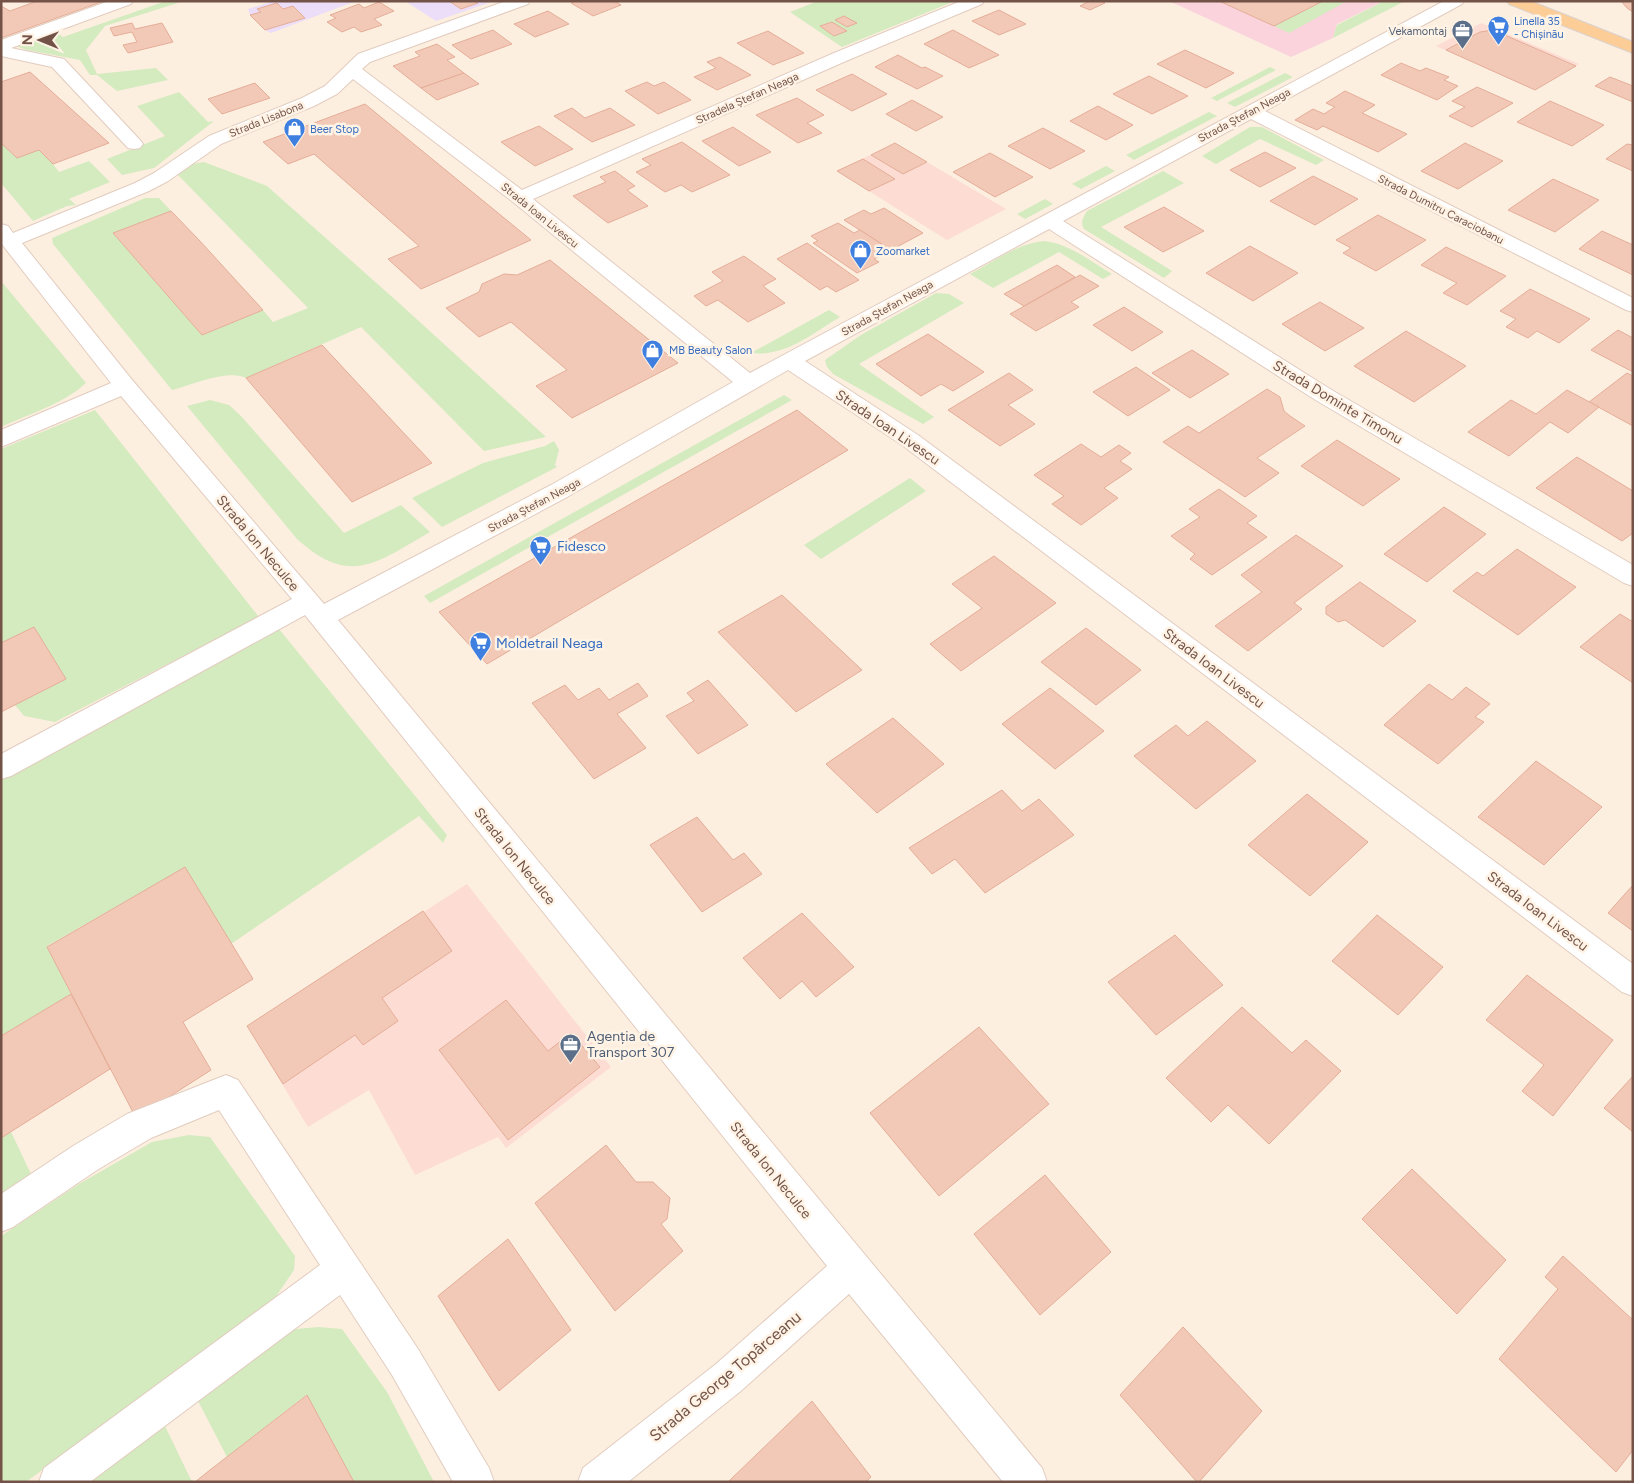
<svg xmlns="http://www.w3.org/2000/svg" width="1634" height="1483" font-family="Figtree,sans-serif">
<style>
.commercial{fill:#fddcd3}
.education{fill:#ecddf8}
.medical{fill:#fad3dc}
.green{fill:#d4eabf}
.building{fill:#f2c9b7;stroke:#e5ad98}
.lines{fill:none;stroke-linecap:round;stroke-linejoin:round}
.minor-casing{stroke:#e2ccbf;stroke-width:2}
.major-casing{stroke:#dbd2cf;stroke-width:2}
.minor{fill:#fff;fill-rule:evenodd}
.major{fill:#fccd97;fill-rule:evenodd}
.labels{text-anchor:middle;stroke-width:5;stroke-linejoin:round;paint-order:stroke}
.far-shop-label{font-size:11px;fill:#366cbe;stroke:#fff3e6;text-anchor:start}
.far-service-label{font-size:11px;fill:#4e5e75;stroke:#fff3e6;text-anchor:end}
.far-street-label{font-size:11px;fill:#735347;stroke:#fff3e6}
.street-label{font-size:14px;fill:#735347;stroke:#fff3e6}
.shop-label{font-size:14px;fill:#366cbe;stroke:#fff3e6;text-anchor:start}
.service-label{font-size:14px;fill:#4e5e75;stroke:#fff3e6;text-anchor:start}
.near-street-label{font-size:16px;fill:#735347;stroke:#fff3e6}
</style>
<rect width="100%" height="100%" fill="#fcefe0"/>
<g class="commercial">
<polygon points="1481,23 1579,64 1535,90 1436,46"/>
<polygon points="895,143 1006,209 947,240 837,171"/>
<polygon points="467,884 611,1067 506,1148 498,1137 415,1175 369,1090 308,1127 247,1026"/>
</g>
<g class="education">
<polygon points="274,1 356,1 271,33 265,30 250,15 248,9"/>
<polygon points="405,1 494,1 436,21"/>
</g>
<polygon class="medical" points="1169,1 1384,1 1337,24 1333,38 1291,57"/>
<g class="green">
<polygon points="166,1 184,1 105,26 86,50 97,74 156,68 168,80 117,91 97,75 90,75 80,60 27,50 16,46 56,32 63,37"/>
<polygon points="818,1 955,1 842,47 790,12"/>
<polygon points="1323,1 1347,1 1289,33 1274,26"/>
<polygon points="1384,1 1405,1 1333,38 1337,25"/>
<polygon points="1270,67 1276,70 1217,101 1211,98"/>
<polygon points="1285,73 1293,77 1235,107 1227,103"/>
<polygon points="179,92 208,122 214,121 154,168 122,175 107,159 165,136 137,106"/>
<polygon points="1209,112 1217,116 1134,160 1126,155"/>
<polygon points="1250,127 1262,127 1324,160 1316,165 1260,139 1216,164 1202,156"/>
<polygon points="1,143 17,158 39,150 53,164 59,172 89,161 110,182 69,199 76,205 67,206 33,221 1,183"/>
<path d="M 204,162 L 267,186 L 399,303 L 546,437 L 484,451 L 361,327 L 246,378 C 228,369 192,385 172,390 L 53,244 L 52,238 L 145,198 L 159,198 L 171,211 L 113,233 L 202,335 L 263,310 L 273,322 L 308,308 L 177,174 L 191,164 Z"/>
<polygon points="1106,166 1115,171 1081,189 1072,184"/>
<path d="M 1163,171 L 1184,183 L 1101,227 L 1172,271 L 1164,278 L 1084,229 C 1080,221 1083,218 1087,211 Z"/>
<polygon points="1045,199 1053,204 1025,219 1017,214"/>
<path d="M 1044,241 C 1070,244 1090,261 1112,274 L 1103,279 L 1059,252 L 993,288 L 970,274 C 993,262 1018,243 1044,241 Z"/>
<path d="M 1,281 L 86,383 C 63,404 29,414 1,427 Z"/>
<polygon points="936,293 949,294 964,303 859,364 934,417 923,424 833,374 827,367 825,360 861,335"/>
<path d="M 829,310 L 840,317 C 812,334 785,357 751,353 Z"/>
<polygon points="784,395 792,400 430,603 424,596"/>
<path d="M 210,400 L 229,405 L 241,416 L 344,533 L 401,505 L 430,532 C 376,563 350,587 297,539 L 187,406 Z"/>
<polygon points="95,410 259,617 55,722 24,716 15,705 66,679 34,627 1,643 1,449"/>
<polygon points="554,441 559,450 555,465 557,467 442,527 412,498 483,463 545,446"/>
<polygon points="910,478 926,491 821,559 804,545"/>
<polygon points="279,629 447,835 443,843 419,816 231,944 184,868 47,946 71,994 1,1036 1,777"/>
<polygon points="11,1132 31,1174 1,1193 1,1138"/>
<polygon points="189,1135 210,1137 295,1256 294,1270 275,1298 26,1482 1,1482 1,1236 79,1184 152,1142"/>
<polygon points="319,1327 342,1329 387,1392 434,1482 354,1482 306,1395 227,1457 196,1397 281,1336 296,1329"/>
<polygon points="164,1424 192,1482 87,1482"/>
</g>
<g class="building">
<polygon points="37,1 104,1 1,38 1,6 10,11"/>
<polygon points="449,1 475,1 478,3 461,9"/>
<polygon points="576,1 614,1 621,5 593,16 571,3"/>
<polygon points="1089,1 1102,1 1105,3 1090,10 1080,6"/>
<polygon points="1219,1 1323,1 1274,26"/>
<polygon points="1621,1 1633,1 1633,12 1627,8"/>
<polygon points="379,2 394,11 374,19 382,25 361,32 354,27 342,32 327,22 336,18 330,15 359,4 364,8"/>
<polygon points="277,3 283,9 293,6 305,18 265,30 250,15 261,12 257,9"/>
<polygon points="999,10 1026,24 999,35 972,21"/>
<polygon points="548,11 569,24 535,37 514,24"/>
<polygon points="844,16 857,23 847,27 835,20"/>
<polygon points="832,22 847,31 834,36 820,26"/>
<polygon points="132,23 135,29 162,23 173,42 128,53 123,45 137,42 132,32 114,36 110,28"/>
<polygon points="493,30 512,44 471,59 452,45"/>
<polygon points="953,30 999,55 969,68 924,44"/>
<polygon points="1493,30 1576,66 1535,90 1446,50 1480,32"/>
<polygon points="768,31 804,53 773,65 737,43"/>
<polygon points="437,44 455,57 447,60 464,73 421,88 393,66 420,56 415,52"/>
<polygon points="1185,50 1234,73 1206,88 1157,64"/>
<polygon points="898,55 922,68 925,67 943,76 917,89 875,67"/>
<polygon points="720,57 751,75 717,90 694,77 716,68 707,62"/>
<polygon points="1401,63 1420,71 1426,68 1449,77 1444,80 1458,86 1437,100 1381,75"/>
<polygon points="30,72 109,143 53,164 39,150 17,158 1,143 1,82"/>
<polygon points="464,73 479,84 437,100 421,88"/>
<polygon points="852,74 887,94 852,111 816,90"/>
<polygon points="1149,76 1188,96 1152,114 1113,94"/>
<polygon points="1610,77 1633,86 1633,102 1595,86"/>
<polygon points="647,82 654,86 664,82 691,100 658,114 625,91"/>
<polygon points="255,83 270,98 222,114 208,99"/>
<polygon points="1477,87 1513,103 1472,127 1449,116 1465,107 1452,101"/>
<polygon points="1345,91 1375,105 1362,113 1407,134 1378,152 1323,126 1317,130 1295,120 1313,109 1324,114 1335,107 1326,103"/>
<polygon points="797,98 824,115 807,123 822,133 798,143 756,115"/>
<polygon points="912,100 943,117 916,131 886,114"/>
<polygon points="1550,101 1604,125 1572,146 1517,122"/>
<polygon points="365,104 531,240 421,289 388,259 419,246 314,154 288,164 263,142"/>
<polygon points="1098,106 1133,125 1106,140 1070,121"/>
<polygon points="572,108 585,118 610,108 635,125 592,142 554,116"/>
<polygon points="539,126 573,149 535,166 501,142"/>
<polygon points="733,127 771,152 739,166 702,141"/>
<polygon points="1043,128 1085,151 1050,169 1008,146"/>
<polygon points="682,142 730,175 692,192 681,185 665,192 636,172 651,165 642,159"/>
<polygon points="895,143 927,162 903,174 871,155"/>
<polygon points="1465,143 1503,161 1458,189 1421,171"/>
<polygon points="1627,144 1633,145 1633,171 1606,159"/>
<polygon points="1265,152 1296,168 1260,187 1230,170"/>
<polygon points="990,153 1033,177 995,197 953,172"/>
<polygon points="863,159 895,179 869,191 837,171"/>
<polygon points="615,171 635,186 627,190 648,206 608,223 573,196 606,182 600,177"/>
<polygon points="1313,176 1358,199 1315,225 1270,201"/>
<polygon points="1553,179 1599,200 1555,232 1508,210"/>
<polygon points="1164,207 1204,231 1163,252 1124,227"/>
<polygon points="884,208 923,233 891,250 844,220 864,210 871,214"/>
<polygon points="171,211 199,240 263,310 202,335 113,233"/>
<polygon points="1378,215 1426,240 1376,271 1343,253 1351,248 1336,240"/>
<polygon points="838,223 854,233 860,230 891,250 874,259 879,262 857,273 813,243 818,241 811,236"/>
<polygon points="1602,231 1633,245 1633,275 1579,249"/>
<polygon points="807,243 859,280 836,292 827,286 820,290 777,259"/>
<polygon points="1250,246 1298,273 1253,301 1206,273"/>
<polygon points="1446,247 1506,276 1467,305 1443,293 1457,283 1421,265"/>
<polygon points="744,256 776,279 763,286 785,303 748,322 718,300 706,306 694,296 723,281 712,272"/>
<polygon points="550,260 678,363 572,418 536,386 567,370 511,322 479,337 446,308 479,292 482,284 504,274 517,275"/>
<polygon points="1057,265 1075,277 1024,306 1004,294"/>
<polygon points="1080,275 1099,286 1071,302 1079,307 1036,331 1010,314"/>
<polygon points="1530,289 1590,319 1559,343 1537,331 1528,338 1506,327 1516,319 1500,311"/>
<polygon points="1320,302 1364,328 1325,351 1282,324"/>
<polygon points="1124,307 1163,332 1132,351 1093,325"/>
<polygon points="1618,330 1633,338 1633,372 1591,350"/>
<polygon points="1406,331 1466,366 1414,402 1354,366"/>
<polygon points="928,334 984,372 953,391 941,384 921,396 876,364"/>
<polygon points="322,345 399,428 432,463 352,502 246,378"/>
<polygon points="1192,350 1229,374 1190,398 1152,373"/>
<polygon points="1136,367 1170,390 1128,416 1093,392"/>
<polygon points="1009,373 1033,390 1008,405 1035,424 1000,446 948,410"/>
<polygon points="1627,373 1633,376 1633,426 1589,402"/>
<polygon points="1267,389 1280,397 1284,411 1290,416 1305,426 1257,458 1279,473 1245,497 1163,442 1188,426 1199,433"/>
<polygon points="1567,390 1599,407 1568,433 1550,422 1509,456 1468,432 1511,400 1536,414"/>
<polygon points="797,410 848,450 487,664 439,612"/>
<polygon points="1337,440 1400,479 1363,506 1301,466"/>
<polygon points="1081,444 1101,457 1119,445 1131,453 1120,461 1132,469 1104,488 1118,498 1081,525 1052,504 1064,496 1034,475"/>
<polygon points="1577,457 1633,491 1633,533 1622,541 1536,488"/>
<polygon points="1219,489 1257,516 1247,523 1267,537 1212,575 1190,559 1195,554 1171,536 1200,517 1189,509"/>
<polygon points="1444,507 1486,534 1427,582 1384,554"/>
<polygon points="1296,535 1343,566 1294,603 1302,609 1248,651 1215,626 1262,592 1241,575"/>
<polygon points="1517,549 1576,587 1518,635 1453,591 1477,572 1483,576"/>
<polygon points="994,556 1056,603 961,671 930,644 982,608 952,584"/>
<polygon points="1360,582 1416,621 1383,647 1345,620 1338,622 1326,614 1326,607"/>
<polygon points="782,595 862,670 796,712 718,632"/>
<polygon points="1620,614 1633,622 1633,683 1580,647"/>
<polygon points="34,627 66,679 1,712 1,643"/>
<polygon points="1086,628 1141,670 1096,705 1041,662"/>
<polygon points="708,680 748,725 698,754 666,716 694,701 687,693"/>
<polygon points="638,683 648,696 617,714 646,748 594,779 532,703 565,685 578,700 599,688 609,700"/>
<polygon points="1429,684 1452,700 1466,687 1490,704 1475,717 1484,722 1438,764 1384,725"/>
<polygon points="1050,688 1104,731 1055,769 1002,724"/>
<polygon points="893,718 944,764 877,813 826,764"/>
<polygon points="1207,721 1256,761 1196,809 1134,756 1176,725 1188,736"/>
<polygon points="1536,761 1602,807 1544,865 1478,817"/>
<polygon points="1002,790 1022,811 1039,799 1074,835 985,893 955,859 932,874 909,848"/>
<polygon points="1307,794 1368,842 1310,896 1248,845"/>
<polygon points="697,817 733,860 744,853 762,874 702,912 650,845"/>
<polygon points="185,867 253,979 183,1022 211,1070 136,1118 47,947"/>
<polygon points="1633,885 1633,931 1608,913"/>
<polygon points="423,911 452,951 382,998 398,1021 363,1045 355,1035 283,1084 247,1026"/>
<polygon points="802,913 854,967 816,997 802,981 780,999 743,958"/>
<polygon points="1377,915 1443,967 1398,1015 1332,961"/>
<polygon points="1175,935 1223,985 1156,1035 1108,982"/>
<polygon points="1527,975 1613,1040 1553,1116 1522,1091 1544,1065 1486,1020"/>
<polygon points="71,994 110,1069 1,1138 1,1036"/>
<polygon points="506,1000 548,1051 571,1033 600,1067 508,1140 439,1050"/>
<polygon points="1242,1007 1292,1053 1306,1040 1341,1071 1269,1144 1228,1105 1211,1122 1166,1078"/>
<polygon points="979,1027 1049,1104 939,1196 870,1113"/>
<polygon points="1633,1076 1633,1132 1604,1108"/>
<polygon points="606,1145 636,1182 653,1182 670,1198 667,1219 661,1224 683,1251 615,1311 535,1203"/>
<polygon points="1412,1169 1506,1260 1457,1314 1362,1219"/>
<polygon points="1045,1175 1111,1252 1040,1315 974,1234"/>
<polygon points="508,1239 571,1330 499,1391 438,1296"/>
<polygon points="1563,1256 1633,1320 1633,1450 1616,1472 1499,1359 1558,1289 1545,1277"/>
<polygon points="1183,1327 1262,1411 1199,1482 1197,1482 1120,1395"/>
<polygon points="307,1395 354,1482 195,1482 210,1470"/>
<polygon points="812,1401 871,1477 866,1482 728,1482"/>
</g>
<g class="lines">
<defs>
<g id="minor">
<polygon points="109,1 133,1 131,4 11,48 64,59 140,140 143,144 140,148 134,149 128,148 52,67 1,56 1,40"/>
<path d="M 506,1 L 530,1 L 528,4 L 370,62 L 362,69 L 522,190 L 834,53 L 961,1 L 984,1 L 982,4 L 846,61 L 533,199 L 750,373 L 1444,1 L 1464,1 L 1462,4 L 1265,111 L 1633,298 L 1633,312 L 1626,310 L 1251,119 L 1063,221 L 1330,389 L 1633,565 L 1633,586 L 1624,583 L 1314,399 L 1049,229 L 805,361 L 918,435 L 1633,964 L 1633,996 L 1622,992 L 902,445 L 788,370 L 567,497 L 338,620 L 1042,1468 L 1047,1482 L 1003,1482 L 849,1294 L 742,1390 L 628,1482 L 578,1482 L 583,1468 L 716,1364 L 827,1266 L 305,615 L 11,776 L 1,779 L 1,754 L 292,599 L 121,396 L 1,447 L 1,430 L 111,383 L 1,243 L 1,224 L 8,226 L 13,233 L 135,183 L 154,173 L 209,136 L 302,98 L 325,86 L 358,54 ZM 353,79 L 513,202 L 733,382 L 551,485 L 324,604 L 133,381 L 22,243 L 149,191 L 168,181 L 221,144 L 314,106 L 337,94 Z"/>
<polygon points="226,1075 238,1080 418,1349 489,1468 494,1482 453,1482 392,1375 340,1295 90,1482 39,1482 44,1468 320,1265 219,1110 151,1138 97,1170 13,1227 1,1232 1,1194 73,1146 127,1114"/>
</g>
<polygon id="major" points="1507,1 1530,1 1633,42 1633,53 1509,4"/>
</defs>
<use href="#minor" class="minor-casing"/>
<use href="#major" class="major-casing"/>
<use href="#minor" class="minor"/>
<use href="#major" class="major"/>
</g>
<defs>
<symbol id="supermarket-pin" viewBox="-11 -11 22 30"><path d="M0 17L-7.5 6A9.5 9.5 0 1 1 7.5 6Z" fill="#3f7fe0" stroke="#fff3e6"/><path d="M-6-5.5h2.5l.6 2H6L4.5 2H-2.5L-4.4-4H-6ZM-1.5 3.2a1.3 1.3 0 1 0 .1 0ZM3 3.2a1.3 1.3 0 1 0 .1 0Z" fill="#fff"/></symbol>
<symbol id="office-pin" viewBox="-11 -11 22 30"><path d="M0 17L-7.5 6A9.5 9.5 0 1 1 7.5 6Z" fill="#5c6f8a" stroke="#fff3e6"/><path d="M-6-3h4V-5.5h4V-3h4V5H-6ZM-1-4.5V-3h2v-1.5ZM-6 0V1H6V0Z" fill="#fff"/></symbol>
<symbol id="shop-pin" viewBox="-11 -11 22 30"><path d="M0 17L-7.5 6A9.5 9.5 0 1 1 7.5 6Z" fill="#3f7fe0" stroke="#fff3e6"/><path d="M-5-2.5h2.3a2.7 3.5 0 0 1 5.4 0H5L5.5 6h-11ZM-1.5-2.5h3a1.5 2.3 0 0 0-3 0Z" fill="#fff"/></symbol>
</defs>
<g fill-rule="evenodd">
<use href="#supermarket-pin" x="1486" y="14" width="25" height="34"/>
<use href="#office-pin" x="1450" y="18" width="25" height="34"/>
<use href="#shop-pin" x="282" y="116" width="25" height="34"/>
<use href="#shop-pin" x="848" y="238" width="25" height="34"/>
<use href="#shop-pin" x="640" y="338" width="25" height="34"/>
<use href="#supermarket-pin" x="528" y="534" width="25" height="34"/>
<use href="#supermarket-pin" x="468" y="630" width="25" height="34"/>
<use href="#office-pin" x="558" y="1032" width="25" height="34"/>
</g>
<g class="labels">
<g class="far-shop-label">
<text x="1514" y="25">Linella 35<tspan x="1514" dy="13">- Chișinău</tspan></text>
<text x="310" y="133">Beer Stop</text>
<text x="876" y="255">Zoomarket</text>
<text x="669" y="354">MB Beauty Salon</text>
</g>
<g class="far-service-label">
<text x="1447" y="35">Vekamontaj</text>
</g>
<g class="far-street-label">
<text transform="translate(747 98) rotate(-24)" y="4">Stradela Ștefan Neaga</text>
<text transform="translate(1244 115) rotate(-28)" y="4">Strada Ștefan Neaga</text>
<text transform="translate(266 119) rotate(-22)" y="4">Strada Lisabona</text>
<text transform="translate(1441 209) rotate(27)" y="4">Strada Dumitru Caraciobanu</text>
<text transform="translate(540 215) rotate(39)" y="4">Strada Ioan Livescu</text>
<text transform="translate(887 308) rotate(-29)" y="4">Strada Ștefan Neaga</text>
<text transform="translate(534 505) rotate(-28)" y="4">Strada Ștefan Neaga</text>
</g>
<g class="street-label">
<text transform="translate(1338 402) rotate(31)" y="5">Strada Dominte Timonu</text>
<text transform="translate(888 427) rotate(34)" y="5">Strada Ioan Livescu</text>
<text transform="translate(258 543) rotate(50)" y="5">Strada Ion Neculce</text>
<text transform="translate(1214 668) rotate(37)" y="5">Strada Ioan Livescu</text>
<text transform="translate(515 856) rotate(51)" y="5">Strada Ion Neculce</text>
<text transform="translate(1538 911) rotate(37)" y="5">Strada Ioan Livescu</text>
<text transform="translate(771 1170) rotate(51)" y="5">Strada Ion Neculce</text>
</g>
<g class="shop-label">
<text x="557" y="551">Fidesco</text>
<text x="496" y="648">Moldetrail Neaga</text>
</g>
<g class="service-label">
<text x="587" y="1041">Agenția de<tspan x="587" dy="16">Transport 307</tspan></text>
</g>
<g class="near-street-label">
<text transform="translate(725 1376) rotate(-40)" y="6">Strada George Topârceanu</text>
</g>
</g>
<rect width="1634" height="1483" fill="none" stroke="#735347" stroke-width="5"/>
<g transform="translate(40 40) rotate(271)" stroke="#fff3e6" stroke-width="4" paint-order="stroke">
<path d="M0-4L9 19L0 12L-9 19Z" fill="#735347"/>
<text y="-8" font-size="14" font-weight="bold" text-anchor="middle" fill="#735347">N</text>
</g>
</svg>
